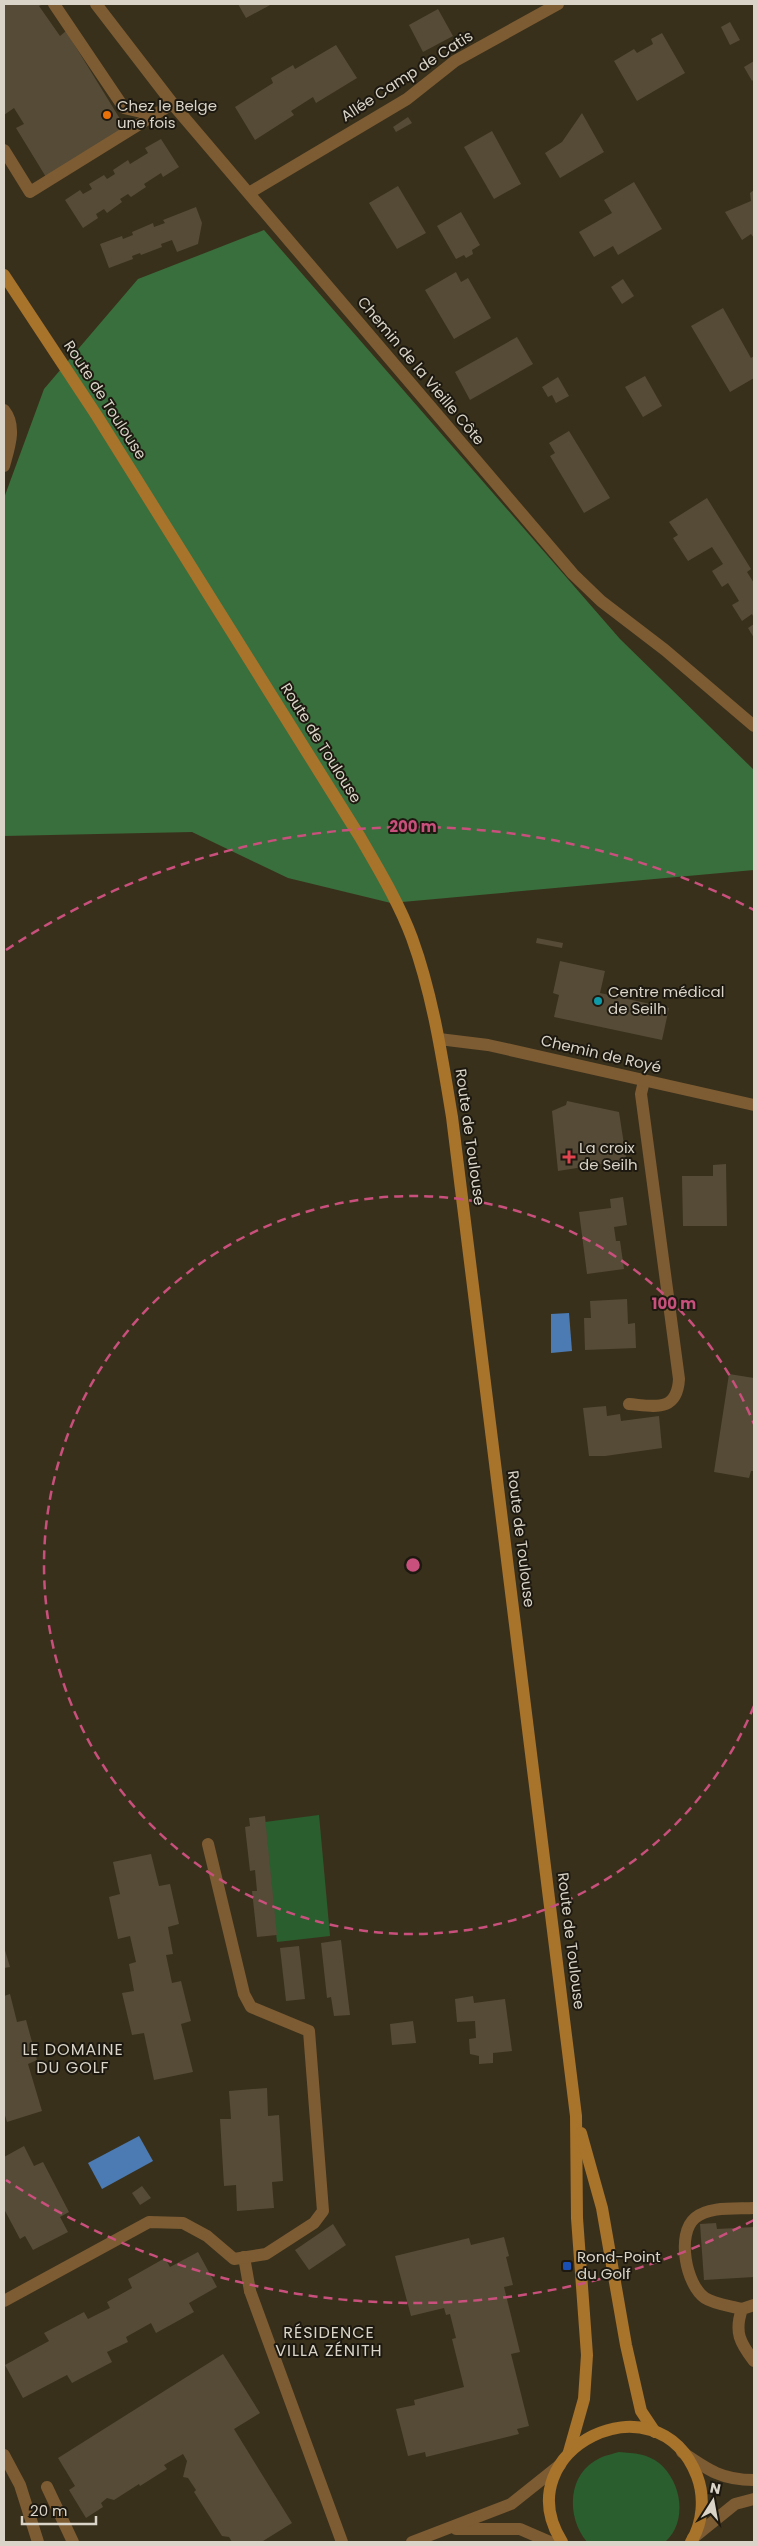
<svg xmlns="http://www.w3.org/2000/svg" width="758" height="2546" font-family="Poppins,sans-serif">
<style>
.green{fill:#2a5e2e}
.forest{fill:#396f3c}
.water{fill:#4b7bb2}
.building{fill:#554b37}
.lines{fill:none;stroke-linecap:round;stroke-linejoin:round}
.lane{stroke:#7d5c33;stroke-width:12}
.street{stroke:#7d5c33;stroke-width:12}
.secondary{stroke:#a8732b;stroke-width:12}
.ring{fill:none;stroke:#c9507c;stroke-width:2.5;stroke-dasharray:9 6}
.food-dot{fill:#e8710a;stroke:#1d1910;stroke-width:2}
.culture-dot{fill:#0f9aa8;stroke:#1d1910;stroke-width:2}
.health-dot{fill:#e0444e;stroke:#1d1910;stroke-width:2}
.transit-dot{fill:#1a4fb4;stroke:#1d1910;stroke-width:2}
.labels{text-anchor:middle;stroke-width:4;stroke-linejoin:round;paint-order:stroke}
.street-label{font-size:15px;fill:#dad4c8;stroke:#1d1910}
.poi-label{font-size:15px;fill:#dad4c8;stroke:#1d1910;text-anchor:start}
.neighbourhood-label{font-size:16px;letter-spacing:1px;fill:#dad4c8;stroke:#1d1910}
.centre{fill:#c9507c;stroke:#1d1910;stroke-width:2.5}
.ring-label{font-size:15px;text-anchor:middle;font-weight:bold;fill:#c9507c;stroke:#1d1910;stroke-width:4;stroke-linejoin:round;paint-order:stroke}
</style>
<rect width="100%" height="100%" fill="#39301c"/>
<g class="green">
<polygon points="319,1815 330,1936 277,1942 265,1822"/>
<path d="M 619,2452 C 634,2453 648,2454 659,2463 C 682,2482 688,2522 665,2542 L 587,2542 C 566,2517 567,2473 600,2458 C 606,2455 613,2454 619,2452 Z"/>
</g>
<polygon class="forest" points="264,230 620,639 754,770 754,870 391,903 288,878 192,832 4,836 4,498 44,389 138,279"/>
<g class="water">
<polygon points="569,1313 572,1351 551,1353 551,1314"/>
<polygon points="139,2136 153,2161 102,2189 88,2163"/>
</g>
<g class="building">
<polygon points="4,4 43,4 39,6 60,36 66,31 125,127 46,177 16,128 24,124 14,108 4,115"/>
<polygon points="238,4 272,4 246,18"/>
<polygon points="438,9 453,36 423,52 409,25"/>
<polygon points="730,22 740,40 730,45 721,27"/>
<polygon points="662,33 685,73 637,101 614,61 634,49 637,53 653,44 651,39"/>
<polygon points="336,45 357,78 316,103 313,97 291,111 294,115 255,140 235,107 273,83 271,78 293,65 295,69"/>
<polygon points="754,61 754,79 752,81 744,67"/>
<polygon points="582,113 604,152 560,178 545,153 562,142"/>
<polygon points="408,117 412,123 396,132 393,127"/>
<polygon points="492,131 521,184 494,199 464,147"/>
<polygon points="161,139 179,167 163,177 161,173 144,184 146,187 131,197 128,194 120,199 122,202 107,213 104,209 96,214 98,218 83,228 65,200 80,190 83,194 92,189 89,184 104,175 107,179 115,174 113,170 128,160 130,164 148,153 145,148"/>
<polygon points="634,182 662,229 618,255 613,246 594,257 579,232 612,213 604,200"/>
<polygon points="398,186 426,233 397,249 369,203"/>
<polygon points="754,190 754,238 751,234 742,240 725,212 751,201 750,193"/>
<polygon points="196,207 202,223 198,244 177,252 172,240 161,244 162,247 141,255 140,253 132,256 133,259 109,268 100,244 122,236 123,239 133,235 132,232 153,223 154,227 165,223 163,220"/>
<polygon points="461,212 480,245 472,250 473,254 466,258 464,255 456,259 437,226"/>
<polygon points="456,272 461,282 468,278 491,318 454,339 425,290"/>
<polygon points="623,279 634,296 622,304 611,287"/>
<polygon points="723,308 751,358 754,356 754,378 730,392 691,326"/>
<polygon points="517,337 533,364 470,400 455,372"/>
<polygon points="645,376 662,406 643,417 625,387"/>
<polygon points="558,377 569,396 556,403 552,395 548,397 542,387"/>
<polygon points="569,431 610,498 584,513 550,456 555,453 549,443"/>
<polygon points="707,498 751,569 747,572 754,583 754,618 752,614 742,621 732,605 739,601 728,583 722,587 712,571 723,564 712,547 688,561 673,538 678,535 669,522"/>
<polygon points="754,624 754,638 748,628"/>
<polygon points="537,938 563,943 562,948 536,943"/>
<polygon points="560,961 605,971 600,993 669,1008 662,1040 554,1017 559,995 553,993"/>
<polygon points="567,1101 619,1112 627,1164 603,1169 602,1164 558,1171 552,1111 566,1105"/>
<polygon points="726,1164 727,1226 683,1226 682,1176 713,1176 713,1165"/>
<polygon points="623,1197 627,1225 614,1227 616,1241 620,1241 624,1269 587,1274 579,1212 611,1208 610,1199"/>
<polygon points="627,1299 628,1324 635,1323 636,1348 585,1350 584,1318 591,1318 590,1301"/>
<polygon points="729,1374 754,1378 754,1471 751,1471 749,1478 714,1472"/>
<polygon points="606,1406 607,1416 620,1414 621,1421 659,1416 662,1448 605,1456 589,1456 583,1408"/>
<polygon points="265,1816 277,1935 257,1937 252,1891 257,1891 255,1870 250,1871 245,1827 250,1826 249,1818"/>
<polygon points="151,1854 159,1886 170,1884 179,1924 168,1927 173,1954 166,1955 172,1983 181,1981 191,2021 181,2024 193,2072 154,2080 144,2033 132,2035 122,1993 134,1991 129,1964 136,1962 130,1936 118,1939 109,1897 120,1894 113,1862"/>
<polygon points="341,1940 350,2015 334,2016 331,1997 327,1998 321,1943"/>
<polygon points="299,1946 305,1999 286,2001 280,1948"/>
<polygon points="4,1947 10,1967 4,1968"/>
<polygon points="10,1994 17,2022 26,2020 37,2060 28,2064 42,2111 7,2122 4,2112 4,1996"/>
<polygon points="473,1996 474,2003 505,1999 512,2051 493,2053 493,2063 479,2064 479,2056 470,2054 469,2039 476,2038 475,2021 457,2022 455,1999"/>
<polygon points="413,2021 416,2043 392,2045 390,2024"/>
<polygon points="267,2088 268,2116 279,2115 283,2181 272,2182 274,2208 237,2211 236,2185 224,2186 220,2119 231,2119 229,2091"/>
<polygon points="24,2146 34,2166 43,2162 69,2212 60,2217 68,2232 33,2250 25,2236 20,2239 4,2209 4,2157"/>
<polygon points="142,2186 151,2198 140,2205 132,2193"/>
<polygon points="716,2223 717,2229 754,2227 754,2277 704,2280 700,2224"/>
<polygon points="333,2224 346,2245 309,2270 295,2250"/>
<polygon points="504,2237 509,2256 506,2257 513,2285 504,2287 520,2352 511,2354 529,2426 517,2429 519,2434 426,2457 425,2452 408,2456 396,2409 415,2405 414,2400 464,2387 452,2339 456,2338 450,2314 446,2315 444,2308 411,2316 395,2256 469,2238 471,2245"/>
<polygon points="198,2252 217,2287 189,2303 194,2312 156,2333 151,2323 126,2337 128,2342 107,2352 112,2362 72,2383 67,2375 23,2398 5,2365 49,2341 44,2333 84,2312 88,2319 110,2308 107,2302 132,2288 128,2279 165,2258 170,2267"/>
<polygon points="223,2354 260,2413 234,2429 292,2523 263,2541 265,2542 232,2542 229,2537 222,2536 194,2492 196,2490 188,2478 183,2477 187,2461 183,2454 164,2465 167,2469 140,2486 139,2484 114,2500 107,2498 101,2503 103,2507 86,2518 69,2490 75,2486 58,2458"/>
</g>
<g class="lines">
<g class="lane">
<polyline points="54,4 124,108 154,115"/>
<polyline points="4,150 30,192 172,104"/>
<path d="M 4,410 C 17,426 9,448 4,466"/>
<path d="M 629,1404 C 654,1406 677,1413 679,1379 L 641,1094 L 644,1081"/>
<polyline points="244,2257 250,2291"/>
<polyline points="4,2301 149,2222 183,2223 207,2236 234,2259 266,2254 314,2223 323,2211 309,2031 251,2007 244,1994 208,1844"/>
<path d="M 754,2305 L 742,2309 C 734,2332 740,2343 754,2361"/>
<path d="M 742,2309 C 731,2306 714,2304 705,2298 C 686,2285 676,2234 695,2218 C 709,2206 736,2209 754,2208"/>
<polyline points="47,2487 73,2542"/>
</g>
<g class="street">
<polyline points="96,4 176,108 573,574 601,601 665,650 754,726"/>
<polyline points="249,193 407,99 455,61 558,4"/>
<polyline points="439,1039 488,1045 754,1105"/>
<polyline points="250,2291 342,2542"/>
<path d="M 682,2452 C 708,2470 722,2480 754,2480"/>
<polyline points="4,2455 20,2485 38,2542"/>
<polyline points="456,2529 520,2529 550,2542"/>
<polyline points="693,2538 735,2504 754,2499"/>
<polyline points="412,2542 511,2504 560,2465"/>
</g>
<g class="secondary">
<path d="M 4,275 L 97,416 L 360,837 C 379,870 399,903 412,938 C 433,996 442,1057 452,1117 L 576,2116 L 577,2218 L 587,2355 L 584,2399 L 569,2452"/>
<polyline points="581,2133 602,2208 626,2345 641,2411 655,2432"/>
<path d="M 562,2542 C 504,2450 657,2373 697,2476 C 705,2497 703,2523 691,2542"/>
</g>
</g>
<g class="ring">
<path d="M754 1706A369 369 0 1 1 754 1424"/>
<path d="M754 2220A738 738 0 0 1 6 2180M6 950A738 738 0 0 1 754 910"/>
</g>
<circle class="food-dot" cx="107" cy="115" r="5"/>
<circle class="culture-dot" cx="598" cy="1001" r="5"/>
<path class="health-dot" d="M566.5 1149.5h5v5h5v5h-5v5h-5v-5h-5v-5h5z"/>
<rect class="transit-dot" x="562" y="2261" width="10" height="10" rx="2.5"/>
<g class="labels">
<g class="street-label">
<text transform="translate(407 76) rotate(-33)" y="5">Allée Camp de Catis</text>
<text transform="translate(421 371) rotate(50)" y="5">Chemin de la Vieille Côte</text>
<text transform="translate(105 400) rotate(57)" y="5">Route de Toulouse</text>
<text transform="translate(321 743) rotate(58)" y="5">Route de Toulouse</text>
<text transform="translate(601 1054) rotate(13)" y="5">Chemin de Royé</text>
<text transform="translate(470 1137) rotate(82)" y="5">Route de Toulouse</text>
<text transform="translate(521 1539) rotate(83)" y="5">Route de Toulouse</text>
<text transform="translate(571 1941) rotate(83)" y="5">Route de Toulouse</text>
</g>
<g class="poi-label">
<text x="117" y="111">Chez le Belge<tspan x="117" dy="17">une fois</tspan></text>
<text x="608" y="997">Centre médical<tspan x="608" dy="17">de Seilh</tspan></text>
<text x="579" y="1153">La croix<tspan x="579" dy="17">de Seilh</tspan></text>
<text x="577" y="2262">Rond-Point<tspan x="577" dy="17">du Golf</tspan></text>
</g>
<g class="neighbourhood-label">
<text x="73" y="2055">LE DOMAINE<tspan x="73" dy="18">DU GOLF</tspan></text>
<text x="329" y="2338">RÉSIDENCE<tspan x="329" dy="18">VILLA ZÉNITH</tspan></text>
</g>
</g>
<circle cx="413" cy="1565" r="8" class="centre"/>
<g class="ring-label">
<text x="413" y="832">200 m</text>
<text x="674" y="1309">100 m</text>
</g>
<rect width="758" height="2546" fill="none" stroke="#dad4c8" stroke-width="10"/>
<g transform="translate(713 2501) rotate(11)" stroke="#1d1910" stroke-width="4" paint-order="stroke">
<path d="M0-4L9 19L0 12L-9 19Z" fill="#dad4c8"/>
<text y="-8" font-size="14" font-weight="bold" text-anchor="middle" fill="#dad4c8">N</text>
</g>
<path d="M22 2516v8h74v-8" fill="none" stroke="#dad4c8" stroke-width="2.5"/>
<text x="30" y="2516" font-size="15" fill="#dad4c8" stroke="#1d1910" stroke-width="4" paint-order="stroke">20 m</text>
</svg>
